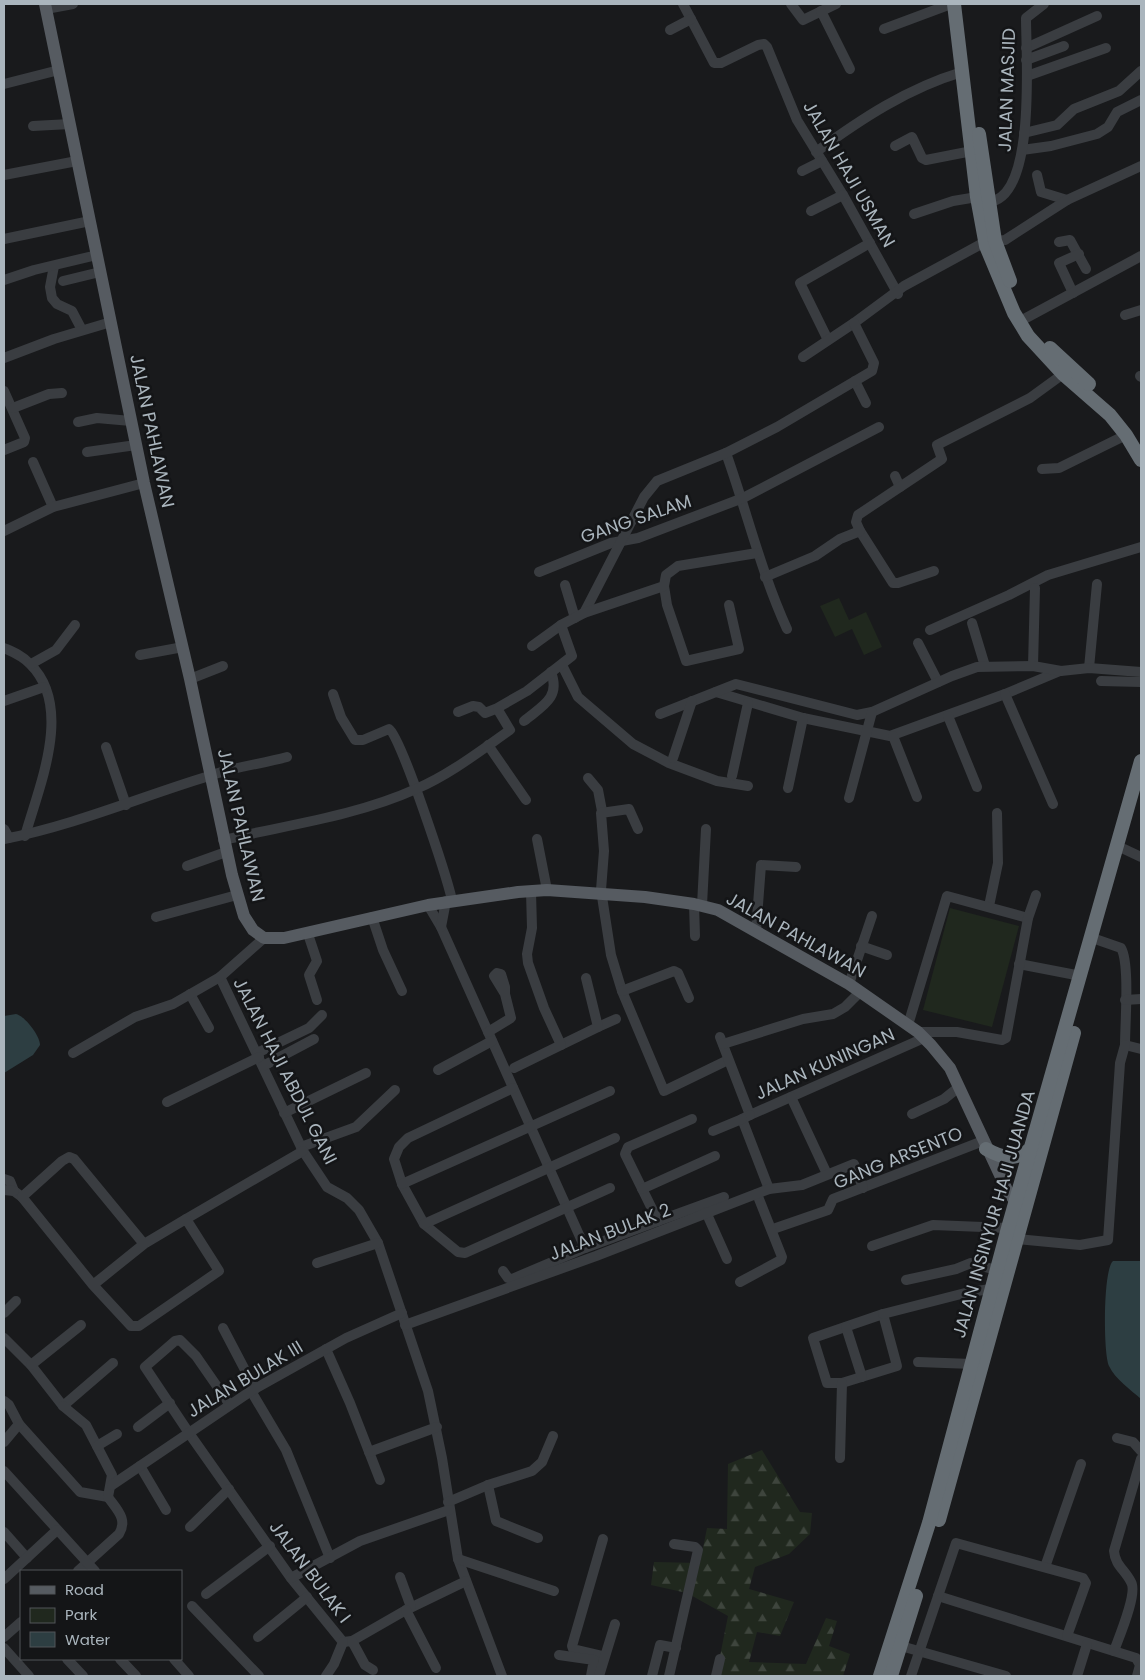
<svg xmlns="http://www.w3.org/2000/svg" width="1145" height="1680" font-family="Poppins,sans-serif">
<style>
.green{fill:#20281e}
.forest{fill:url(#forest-firs)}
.water{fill:#2d3e42}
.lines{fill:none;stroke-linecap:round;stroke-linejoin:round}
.minor{stroke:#3a3d41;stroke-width:10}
.major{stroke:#565b61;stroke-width:12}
.highway{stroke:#656d73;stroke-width:14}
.labels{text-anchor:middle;stroke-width:5;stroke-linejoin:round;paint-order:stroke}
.street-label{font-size:18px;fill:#aab5bd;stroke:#141517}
</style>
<defs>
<pattern id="forest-firs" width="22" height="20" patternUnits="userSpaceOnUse" patternTransform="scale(1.25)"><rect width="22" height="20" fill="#20281e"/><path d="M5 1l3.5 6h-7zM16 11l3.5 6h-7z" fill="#3e453d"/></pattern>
</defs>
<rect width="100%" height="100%" fill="#191a1c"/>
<g class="green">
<polygon points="839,598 849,620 866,612 882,647 864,655 852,629 835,637 820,606"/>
<polygon points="950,908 1019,926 992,1027 923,1010"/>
</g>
<polygon class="forest" points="762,1450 800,1512 812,1513 810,1534 789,1554 755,1567 749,1589 794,1602 780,1636 757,1632 749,1662 806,1664 826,1618 837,1621 829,1646 850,1654 843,1676 716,1676 728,1616 687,1593 651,1585 654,1562 700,1563 707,1528 727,1529 728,1464"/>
<g class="water">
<path d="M 16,1014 C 25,1016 40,1036 40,1045 L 33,1055 L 4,1073 L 4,1016 Z"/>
<path d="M 1113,1261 L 1141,1261 L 1141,1399 C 1131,1390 1115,1379 1109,1366 C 1103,1353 1103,1269 1113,1261 Z"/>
</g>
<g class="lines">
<g class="minor">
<polyline points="683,4 714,63 721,63 758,45 764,44 767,47 797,120 843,195 898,294"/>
<polyline points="791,4 803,20 836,4"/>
<polyline points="46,9 73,4"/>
<polyline points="821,11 850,69"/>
<polyline points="884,29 951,4"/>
<polyline points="670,30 691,19"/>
<polyline points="1026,48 1097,16"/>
<polyline points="1026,60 1064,46"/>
<polyline points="1027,76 1106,48"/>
<polyline points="4,84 59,70"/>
<polyline points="33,126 70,124"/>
<polyline points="1024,133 1057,125 1074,109 1119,91 1141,71"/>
<polyline points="895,146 912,137 922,158 926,160 972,151"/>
<polyline points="1022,150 1051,146 1097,134 1108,127 1117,112 1141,100"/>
<path d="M 816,152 C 861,119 908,88 962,72"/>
<polyline points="802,171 822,161"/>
<polyline points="4,175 77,161"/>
<polyline points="1037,175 1041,192 1067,200"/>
<path d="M 988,202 C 1037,199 1026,54 1026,18 L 1044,4"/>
<polyline points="811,211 843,195"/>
<polyline points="914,214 953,201 977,197"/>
<polyline points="4,239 90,221"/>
<polyline points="1059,242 1070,240 1086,269"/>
<polyline points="54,266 50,287 52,298 57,304 72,311 82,330"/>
<polyline points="4,280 34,270 97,255"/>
<polyline points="63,281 100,272"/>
<polyline points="1073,293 1059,263 1079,254"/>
<polyline points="1125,315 1141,310"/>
<polyline points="1026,318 1141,256"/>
<polyline points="828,340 800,283 870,243"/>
<polyline points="803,357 854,323 904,286 985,242 1005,240 1067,200 1141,166"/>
<polyline points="4,358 54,339 111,322"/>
<polyline points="1140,376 1141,377"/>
<polyline points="855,381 866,403"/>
<polyline points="4,391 25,438 24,442 4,450"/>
<polyline points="13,408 49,394 62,393"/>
<polyline points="78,422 97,418 131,421"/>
<polyline points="87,452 136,445"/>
<path d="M 726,453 C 747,512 761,572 787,629"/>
<polyline points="33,462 53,507"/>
<polyline points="1042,469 1059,468 1126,435"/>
<polyline points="895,476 900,487"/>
<polyline points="4,531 53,507 144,483"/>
<polyline points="860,531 893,583 898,583 934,571"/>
<polyline points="539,572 611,543 638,538 743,498 879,427"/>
<polyline points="765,577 815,556 840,539 860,531 856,522 858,515 942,459 937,445 1030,398 1063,374"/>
<polyline points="565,585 575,618"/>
<polyline points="664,586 667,605 686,661 739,649 729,605"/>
<polyline points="584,613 644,497 657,481 726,453 777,427 872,371 874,363 854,323"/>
<polyline points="972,623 985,666"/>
<polyline points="930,630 1009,595 1048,575 1141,547"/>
<polyline points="918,643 938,682"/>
<polyline points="532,646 561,625"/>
<path d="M 4,648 C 13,652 23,656 30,664 C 74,707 39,786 25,836"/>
<polyline points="140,655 183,647"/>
<polyline points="31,664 56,650 75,625"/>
<polyline points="562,665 578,697 633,744 669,763 717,781 748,786"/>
<polyline points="1033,666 1035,588"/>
<polyline points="1089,668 1097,584"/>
<polyline points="190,679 223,666"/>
<polyline points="1101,681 1141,682"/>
<polyline points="716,692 803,718 890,736 1005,694 1060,671"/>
<path d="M 333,694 L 341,717 L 355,740 L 363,740 L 389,729 C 401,736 447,878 452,900"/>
<polyline points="1005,694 1053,804"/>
<polyline points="4,701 44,687"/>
<polyline points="458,712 473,706 479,707 485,713 498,708"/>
<polyline points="660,714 736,684 857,715 872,712 952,676 977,667 1033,666 1061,671 1089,668 1141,672"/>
<polyline points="948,716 977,787"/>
<path d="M 524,721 C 542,706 561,698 551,672"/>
<polyline points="893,736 917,797"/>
<polyline points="488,745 526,800"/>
<polyline points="106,747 126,805"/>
<polyline points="673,758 692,701"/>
<polyline points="732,776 748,703"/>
<polyline points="588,778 598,790 602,811"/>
<polyline points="788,788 803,718"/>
<polyline points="849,798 872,712"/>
<polyline points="4,829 9,838"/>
<polyline points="638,829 629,809 601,813 604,851 601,890 611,955 622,991 664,1091 728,1060"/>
<path d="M 4,839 C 75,825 140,797 209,776 C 234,767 261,764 287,757"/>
<polyline points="537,839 547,890"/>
<path d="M 223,840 C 287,825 356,816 416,789 C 449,775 480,751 510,730 L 498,710 L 499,707 L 527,691 L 572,656 L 561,625 L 584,613 L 664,586 L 666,575 L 678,566 L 757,553"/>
<polyline points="1124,849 1141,857"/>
<polyline points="187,866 226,852"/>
<polyline points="694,904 695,936"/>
<polyline points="428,905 441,927 585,1248"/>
<polyline points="702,905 706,829"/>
<polyline points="989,906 998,863 997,813"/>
<polyline points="156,917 237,895"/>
<polyline points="372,917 383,950 402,991"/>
<polyline points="441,927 446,901"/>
<polyline points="756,931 761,865 796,867"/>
<polyline points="308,934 317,961 309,975 317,1000"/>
<path d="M 1098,940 L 1121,948 C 1130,963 1125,1024 1125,1045 L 1141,1049"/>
<polyline points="861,946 887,955"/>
<polyline points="1019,964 1081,976"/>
<polyline points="220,977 303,1151 327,1187 347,1198 359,1210 378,1243 428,1391 442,1458 458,1559 502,1676"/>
<polyline points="849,984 872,916"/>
<polyline points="622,991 674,971 678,973 689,998"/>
<polyline points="190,994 209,1028"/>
<polyline points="1125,1000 1141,999"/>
<polyline points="908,1025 947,896 1028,918"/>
<polyline points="598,1027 616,1019"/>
<polyline points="488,1032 511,1018 505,994 494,976 497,973 501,974 505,987 505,994"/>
<polyline points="918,1032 957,1032 1002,1040 1006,1038 1028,918 1036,895"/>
<polyline points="720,1037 750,1115 924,1038"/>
<polyline points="723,1044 803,1019 833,1014 845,1007 860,992"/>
<polyline points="561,1045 598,1027 586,978"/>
<polyline points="73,1053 135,1017 173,1004 220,977 264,938"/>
<polyline points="257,1053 309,1028 322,1015"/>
<polyline points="263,1066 314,1039"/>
<polyline points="514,1068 561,1045 544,1008 528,963 527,954 532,928 531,892"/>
<polyline points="438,1070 492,1041"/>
<polyline points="513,1088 408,1138 399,1147 394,1159 402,1184 424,1224 458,1252 465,1253 610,1188"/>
<polyline points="791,1097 827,1174"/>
<polyline points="167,1102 259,1057"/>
<polyline points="284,1113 366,1073"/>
<polyline points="912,1114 944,1099 959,1087"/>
<polyline points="750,1115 742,1119 769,1189"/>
<polyline points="692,1119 628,1147 625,1154 658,1221 724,1197"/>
<polyline points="713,1131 742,1119"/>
<polyline points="301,1147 356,1127 395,1090"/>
<polyline points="4,1179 10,1181 14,1191 22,1197"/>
<polyline points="402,1184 610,1091"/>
<polyline points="642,1189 715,1156"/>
<polyline points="4,1190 14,1191"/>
<polyline points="706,1212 727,1259"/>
<polyline points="186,1219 303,1151"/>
<polyline points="424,1224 615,1138"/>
<polyline points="773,1229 828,1210 833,1199 983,1141"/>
<polyline points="1017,1239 1080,1245 1108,1240 1120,1063 1125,1045"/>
<polyline points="872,1246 933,1225 1008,1228"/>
<polyline points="317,1263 378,1243"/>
<polyline points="503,1271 508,1278 512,1279 585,1248 658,1221"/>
<polyline points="906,1280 956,1269 971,1263 996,1270"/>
<polyline points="740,1282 781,1260 782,1257 757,1194"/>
<polyline points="93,1285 144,1244 186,1219 219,1271 139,1326 131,1326 93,1285 22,1197 62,1161 69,1157 74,1159 144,1244"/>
<polyline points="4,1313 16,1301"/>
<polygon points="883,1314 897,1366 842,1383 827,1383 813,1338"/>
<polyline points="883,1314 969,1292 991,1289"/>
<polyline points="405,1325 596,1256 769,1189 802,1185 854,1164 863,1188"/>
<polyline points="846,1327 862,1377"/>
<polyline points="223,1328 255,1389"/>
<polyline points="4,1338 31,1365 63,1406 113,1363"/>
<polyline points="326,1349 350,1403 380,1480"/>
<polyline points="918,1362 972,1364"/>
<polyline points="31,1365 81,1325"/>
<polyline points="251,1391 286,1450 330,1558"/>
<polyline points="4,1401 9,1405 19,1424 80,1492 108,1497"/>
<polyline points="230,1405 196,1356 180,1340 175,1341 145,1367 191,1436 291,1578 343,1642 352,1641 406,1610 466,1581"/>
<path d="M 63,1406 L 86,1425 L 112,1475 L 108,1497 C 117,1510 128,1519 119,1534 L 78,1571"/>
<polyline points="138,1427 170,1403"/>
<polyline points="1117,1438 1133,1442 1141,1451"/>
<polyline points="4,1442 19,1424"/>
<polyline points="97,1446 117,1434"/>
<polyline points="369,1452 437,1427"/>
<polyline points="840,1458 842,1383"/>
<polyline points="140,1466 166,1510"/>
<polyline points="4,1471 95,1571"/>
<polyline points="112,1485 251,1391 346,1338 402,1313"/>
<polyline points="488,1485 496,1521 538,1538"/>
<polyline points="448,1502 488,1485 532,1471 542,1462 553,1436"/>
<polyline points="190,1527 229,1489"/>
<polyline points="4,1532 27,1558"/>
<polyline points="603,1539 572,1646 573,1649 603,1656"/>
<polyline points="458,1559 554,1591"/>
<polyline points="1045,1567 1081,1464"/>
<polyline points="400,1577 411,1607"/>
<polyline points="291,1578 360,1541 449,1510"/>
<polyline points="4,1579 57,1530"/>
<polyline points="206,1594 270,1546"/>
<polyline points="938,1596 1136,1658 1140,1665 1137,1676"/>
<polyline points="192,1606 259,1676"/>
<polyline points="406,1610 436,1668"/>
<polyline points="4,1637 21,1622"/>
<polyline points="258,1637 307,1597"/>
<polyline points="352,1641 365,1665 373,1670"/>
<polyline points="894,1644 1006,1676"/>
<polyline points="4,1648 29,1676"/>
<path d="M 1114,1651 C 1119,1637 1138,1593 1131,1582 C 1125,1570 1115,1565 1114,1551 L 1141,1459"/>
<polyline points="559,1655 594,1660 591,1676"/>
<polyline points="67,1659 83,1676"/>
<polyline points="120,1659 136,1676"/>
<polyline points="174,1659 189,1676"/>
<polyline points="326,1676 334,1664 343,1642"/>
<polyline points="599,1676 615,1624"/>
<polyline points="652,1676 660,1645 676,1648"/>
<polyline points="669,1676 698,1550 695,1547 674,1544"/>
<polyline points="716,1676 720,1659"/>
<polyline points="911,1676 956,1543 1083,1578 1086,1583 1067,1636"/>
<polyline points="1077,1676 1087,1644"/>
</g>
<polyline class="major" points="45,4 144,483 190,679 232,875 244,916 253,930 264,938 284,938 428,905 518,892 547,890 645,897 694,904 718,910 849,984 918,1032 931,1045 950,1068 1007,1190 1020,1208"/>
<g class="highway">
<polyline points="954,4 977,197 986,246 1014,313 1028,336 1063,374 1110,415 1126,435 1141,460"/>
<polyline points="979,134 995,241 1010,281"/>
<polyline points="1050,348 1089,384"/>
<path d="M 986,1149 C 1004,1159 1015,1161 1032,1148"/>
<polyline points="939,1520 1074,1033"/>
<polyline points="880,1676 929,1523 1008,1228 1141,761"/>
<polyline points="891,1676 916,1596"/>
</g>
</g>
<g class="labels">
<g class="street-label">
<text transform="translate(1007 90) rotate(-88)" y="6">JALAN MASJID</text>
<text transform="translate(849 174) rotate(60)" y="6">JALAN HAJI USMAN</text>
<text transform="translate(152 431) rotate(78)" y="6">JALAN PAHLAWAN</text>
<text transform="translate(636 519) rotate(-19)" y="6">GANG SALAM</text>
<text transform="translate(241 825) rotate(77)" y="6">JALAN PAHLAWAN</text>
<text transform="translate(796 935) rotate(29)" y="6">JALAN PAHLAWAN</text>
<text transform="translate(825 1064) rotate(-24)" y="6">JALAN KUNINGAN</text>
<text transform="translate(285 1071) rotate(63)" y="6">JALAN HAJI ABDUL GANI</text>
<text transform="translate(898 1158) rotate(-22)" y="6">GANG ARSENTO</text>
<text transform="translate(994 1214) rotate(-74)" y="6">JALAN INSINYUR HAJI JUANDA</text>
<text transform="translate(610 1232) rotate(-21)" y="6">JALAN BULAK 2</text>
<text transform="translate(245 1379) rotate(-31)" y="6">JALAN BULAK III</text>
<text transform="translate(310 1572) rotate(53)" y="6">JALAN BULAK I</text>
</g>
</g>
<rect width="1145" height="1680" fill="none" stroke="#aab5bd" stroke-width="10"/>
<rect x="20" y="1570" width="162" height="90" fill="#141517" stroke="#505559"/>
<rect x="30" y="1586" width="25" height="8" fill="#565b61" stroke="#505559"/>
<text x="65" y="1595" font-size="15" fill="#aab5bd">Road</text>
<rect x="30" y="1608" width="25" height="15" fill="#20281e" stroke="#505559"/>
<text x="65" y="1620" font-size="15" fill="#aab5bd">Park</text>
<rect x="30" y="1632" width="25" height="15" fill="#2d3e42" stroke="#505559"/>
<text x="65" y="1645" font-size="15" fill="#aab5bd">Water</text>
</svg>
